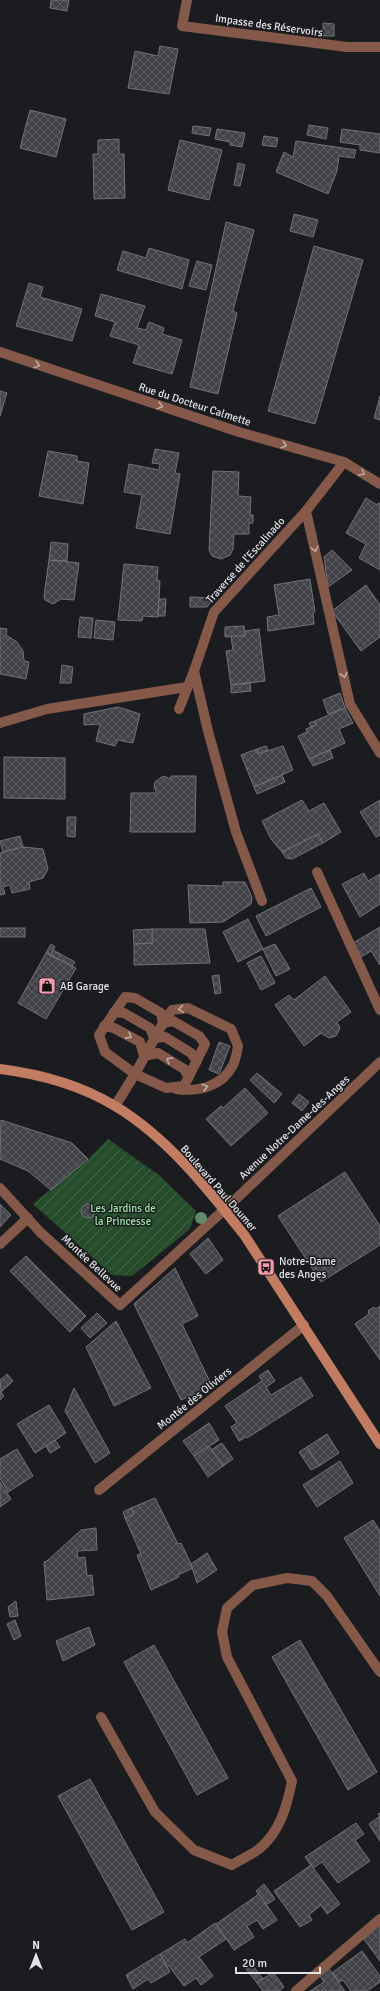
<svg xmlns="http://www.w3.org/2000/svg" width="380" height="1991" font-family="Signika,sans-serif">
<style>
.garden{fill:url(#garden-furrows)}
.building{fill:url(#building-cross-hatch);stroke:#717378}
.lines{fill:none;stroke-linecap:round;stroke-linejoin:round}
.lane{stroke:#855949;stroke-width:10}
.street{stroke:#855949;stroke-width:10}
.secondary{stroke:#c27c61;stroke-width:10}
.tree{fill:#628968}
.oneway{stroke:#bcaba7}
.labels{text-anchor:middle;stroke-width:3;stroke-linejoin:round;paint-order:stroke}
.street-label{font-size:11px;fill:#e1e2e5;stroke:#1a1c20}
.poi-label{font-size:11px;fill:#e1e2e5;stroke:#1a1c20;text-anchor:start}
.park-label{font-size:11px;fill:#9ce2a3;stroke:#1a1c20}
</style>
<defs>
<pattern id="garden-furrows" width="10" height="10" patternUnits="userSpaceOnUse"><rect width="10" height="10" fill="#264c2b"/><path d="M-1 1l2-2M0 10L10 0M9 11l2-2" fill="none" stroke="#45664a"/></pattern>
<pattern id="building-cross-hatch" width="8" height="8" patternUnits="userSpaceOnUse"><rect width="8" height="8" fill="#414348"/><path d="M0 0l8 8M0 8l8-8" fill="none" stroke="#5c5e62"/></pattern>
</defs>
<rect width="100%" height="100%" fill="#1a1c20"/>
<polygon class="garden" points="108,1139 159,1175 196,1211 190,1229 132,1276 112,1275 33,1204 88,1159"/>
<g class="building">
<polygon points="51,0 69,0 67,11 50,8"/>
<polygon points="323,23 334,24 334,36 323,36"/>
<polygon points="160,46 178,49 169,94 128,88 135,51 158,56"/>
<polygon points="30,110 66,119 56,157 20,148"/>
<polygon points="309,125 328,128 326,139 307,135"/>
<polygon points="193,126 211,128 209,136 192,133"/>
<polygon points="217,129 245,133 242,147 230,145 230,142 215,139"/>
<polygon points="342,129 380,134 380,153 360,150 360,145 340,142"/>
<polygon points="264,136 278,138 276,147 262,145"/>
<polygon points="119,139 119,154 124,154 125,198 94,199 93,154 98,154 98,140"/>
<polygon points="180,140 222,150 209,200 168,190"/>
<polygon points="296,141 356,150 354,158 339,156 337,171 328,194 276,172 284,152 293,157"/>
<polygon points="238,163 245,165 240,186 234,185"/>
<polygon points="294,214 318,220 313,237 290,231"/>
<polygon points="226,222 254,230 233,311 237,313 218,394 190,387"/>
<polygon points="314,246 363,260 315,424 268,411"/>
<polygon points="149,248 189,260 182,289 117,270 123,251 146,258"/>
<polygon points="197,261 212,265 206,290 189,286"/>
<polygon points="29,283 43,287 40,297 82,309 72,341 16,326"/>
<polygon points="101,294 145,306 137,328 146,330 149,322 164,328 162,334 182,340 172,374 133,363 139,345 110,336 115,322 95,316"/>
<polygon points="0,391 7,393 0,416"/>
<polygon points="380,396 380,420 374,418"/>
<polygon points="155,449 179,453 175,473 180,474 170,534 136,528 142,495 124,492 129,464 159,470 160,464 152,463"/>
<polygon points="48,451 77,456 77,461 89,463 83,504 39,496"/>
<polygon points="213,471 239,472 238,496 251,497 250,515 253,515 253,523 249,523 249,534 234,534 233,549 230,555 221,559 212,556 209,550"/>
<polygon points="366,498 377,505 378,503 380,504 380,570 359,558 366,544 346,533"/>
<polygon points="51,542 68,544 67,561 49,560"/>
<polygon points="332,550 352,570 328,587 324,557"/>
<polygon points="49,560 79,563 74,600 61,599 53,604 45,600 44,596"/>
<polygon points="124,564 158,567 157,580 160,581 158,617 143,616 142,621 118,620"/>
<polygon points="310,579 315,612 313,613 314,624 268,631 267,617 279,615 274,585"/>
<polygon points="366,585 380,605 380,637 361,651 332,611"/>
<polygon points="190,597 214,598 207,607 190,607"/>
<polygon points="159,599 166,599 165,616 158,616"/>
<polygon points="80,617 93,618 91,638 78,637"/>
<polygon points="96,620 115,622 113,640 94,638"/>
<polygon points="244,626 245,636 225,637 225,627"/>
<polygon points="0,628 7,629 6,635 17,642 23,651 24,661 29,662 26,679 0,674"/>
<polygon points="259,629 265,681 231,685 226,651 233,650 231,636 245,636 245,631"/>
<polygon points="62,665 73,667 71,683 60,683"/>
<polygon points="250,683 251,691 231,693 231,685"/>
<polygon points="340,693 345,708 328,714 323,700"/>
<polygon points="118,707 140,714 133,743 118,740 115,746 96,741 100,724 84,725 84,714"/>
<polygon points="345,708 353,723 339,729 345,743 309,759 298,736 307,732 306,729 316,725 315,721"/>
<polygon points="315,721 316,725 311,727 309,723"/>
<polygon points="266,746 268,750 258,754 257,749"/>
<polygon points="283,746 293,770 254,787 241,755 257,749 258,754"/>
<polygon points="330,750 333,758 313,766 309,759"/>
<polygon points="4,757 65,758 65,799 4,798"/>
<polygon points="282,775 285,782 257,794 254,787"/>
<polygon points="163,776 171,779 171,776 196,776 195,832 130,832 131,793 157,793 154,788 155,782"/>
<polygon points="302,800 309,811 324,803 341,832 323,843 318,834 282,852 271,839 262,821"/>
<polygon points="380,800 380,835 376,837 360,812"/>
<polygon points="67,817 76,817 75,837 67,836"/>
<polygon points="318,834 323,843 292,859 286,858 282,852"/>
<polygon points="20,836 23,847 3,852 0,841"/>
<polygon points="23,847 43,849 48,869 43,878 29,882 30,889 12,893 10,885 3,887 5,894 0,895 0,853"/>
<polygon points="364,873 368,881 380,874 380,904 360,917 342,884"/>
<polygon points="223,882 245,882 252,897 251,904 223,922 190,923 188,885 223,886"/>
<polygon points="311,888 321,907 266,936 256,916"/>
<polygon points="248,919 263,949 238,962 223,932"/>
<polygon points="380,927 380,965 371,951 361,957 353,943"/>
<rect x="0" y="928" width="25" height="9"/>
<polygon points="152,929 205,929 210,963 134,965 134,944 152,943"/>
<polygon points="152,929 152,943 134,944 133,930"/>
<polygon points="51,944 55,947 51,955 46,953"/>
<polygon points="275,944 290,969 276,976 263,949"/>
<polygon points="53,950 75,962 72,966 51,955"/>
<polygon points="46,953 76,968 46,1019 18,1003"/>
<polygon points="261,956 275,983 261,990 247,963"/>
<polygon points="219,975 221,993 215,994 212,976"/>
<polygon points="325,976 351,1012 337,1022 340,1028 336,1036 329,1038 321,1033 304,1046 275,1005 289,995 294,1000"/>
<polygon points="219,1042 230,1046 219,1074 209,1070"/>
<polygon points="257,1073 282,1094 274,1103 250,1080"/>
<polygon points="245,1088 268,1113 231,1146 206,1119 221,1106 223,1108"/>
<polygon points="299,1094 309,1102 302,1111 292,1103"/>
<polygon points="1,1120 72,1143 88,1159 51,1190 28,1171 0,1159"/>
<polygon points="345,1172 380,1226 380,1245 321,1282 278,1216"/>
<circle cx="88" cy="1211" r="7"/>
<polygon points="0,1204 11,1215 0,1227"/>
<polygon points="208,1238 223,1260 206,1274 190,1254"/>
<polygon points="26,1256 86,1316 70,1332 10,1271"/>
<polygon points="175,1268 198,1316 182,1324 212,1386 181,1400 134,1304"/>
<polygon points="380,1306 380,1360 355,1324 369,1314 368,1311 374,1307 376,1309"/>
<polygon points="97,1313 107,1323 90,1338 81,1328"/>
<polygon points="116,1321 151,1388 114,1406 86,1347"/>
<polygon points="268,1370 275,1381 266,1387 271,1395 301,1377 313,1396 247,1438 246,1437 239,1441 231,1427 237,1423 225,1406 262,1381 259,1376"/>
<polygon points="7,1374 13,1381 1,1392 0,1380"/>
<polygon points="74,1388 110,1453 95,1463 65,1411"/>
<polygon points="0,1391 4,1396 0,1400"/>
<polygon points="49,1405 66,1433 35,1453 17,1424"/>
<polygon points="209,1423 219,1440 194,1456 183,1441"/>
<polygon points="327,1434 339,1453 319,1466 307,1447"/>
<polygon points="55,1440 60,1447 50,1453 46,1446"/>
<polygon points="222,1443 233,1459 223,1466 211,1450"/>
<polygon points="209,1446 223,1466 208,1477 194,1456"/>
<polygon points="307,1447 319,1466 311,1470 299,1452"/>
<polygon points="17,1449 33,1476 8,1492 0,1478 0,1459"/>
<polygon points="340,1461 353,1483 317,1507 303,1485"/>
<polygon points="0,1482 11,1499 0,1507"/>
<polygon points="155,1498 178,1544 181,1543 193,1568 178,1575 179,1577 151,1590 137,1555 141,1554 125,1518 134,1514 131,1508"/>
<polygon points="131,1508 134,1514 125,1518 123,1512"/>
<polygon points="373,1520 380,1531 380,1596 344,1538"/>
<polygon points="96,1528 97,1550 77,1551 78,1558 85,1557 87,1576 92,1575 94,1595 47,1600 44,1562 47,1561 81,1530"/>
<polygon points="207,1553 217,1570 197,1583 191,1564"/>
<polygon points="16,1601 18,1616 10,1617 8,1607"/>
<polygon points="15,1620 21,1636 14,1640 7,1624"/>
<polygon points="89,1627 95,1645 63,1661 56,1641"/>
<polygon points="300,1640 377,1772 348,1790 272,1657"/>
<polygon points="154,1645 228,1778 197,1795 124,1662"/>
<polygon points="90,1779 164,1912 132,1930 58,1796"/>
<polygon points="380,1813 380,1841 369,1824 380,1816 378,1814"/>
<polygon points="356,1823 364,1834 355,1840 370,1861 338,1883 322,1862 313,1868 305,1857"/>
<polygon points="311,1865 340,1904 327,1914 321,1905 309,1915 312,1920 300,1927 274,1891"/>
<polygon points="264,1884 275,1899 266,1905 256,1891"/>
<polygon points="259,1894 277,1920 263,1929 257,1920 247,1926 254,1937 234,1950 216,1924"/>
<polygon points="215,1923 226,1939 199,1957 213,1976 201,1985 196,1978 184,1986 169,1966 167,1967 160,1954 185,1939 187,1943"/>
<polygon points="380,1925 380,1961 363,1938"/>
<polygon points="362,1951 380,1976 380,1982 367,1991 351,1991 343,1980 339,1982 332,1973"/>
<polygon points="160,1954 170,1972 151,1983 148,1979 133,1989 126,1975"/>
<polygon points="250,1962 263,1979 257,1983 244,1966"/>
<polygon points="329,1969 345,1991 310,1991 324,1982 320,1976"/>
<polygon points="273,1972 284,1987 279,1991 263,1991 257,1983"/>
</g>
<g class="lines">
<g class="lane">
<polyline points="306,511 350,704 380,753"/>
<polyline points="194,671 208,731 236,832 262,901"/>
<polyline points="0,723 47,709 187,687"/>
<polyline points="317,872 380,1010"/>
<polygon points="125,997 135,998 161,1013 163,1023 173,1021 199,1036 205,1044 184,1086 166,1088 135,1074 105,1052 99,1035"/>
<polyline points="114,1012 124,1013 150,1028 154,1038 165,1037 191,1053 197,1061"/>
<polyline points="104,1026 114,1028 140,1042 144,1056 158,1053 184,1069 189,1077"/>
<path d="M 115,1106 L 135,1074 L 163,1023 L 172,1010 L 188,1008 L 231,1029 L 238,1046 C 237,1052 236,1059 233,1065 C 222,1087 198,1092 176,1089"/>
<polyline points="296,1991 380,1919"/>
</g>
<g class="street">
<polyline points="187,0 182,26 347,47 380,47"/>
<polyline points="0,352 239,432 344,462 380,484"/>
<polyline points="179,709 194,671 214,612 306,511 344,462"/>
<polyline points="0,1188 40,1232 120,1305 238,1197 380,1062"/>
<polyline points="0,1244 28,1218"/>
<polyline points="99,1490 304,1325"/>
<path d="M 101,1717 L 155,1812 L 194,1850 L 232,1865 C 240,1860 251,1855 259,1849 C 280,1832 287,1806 292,1781 L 227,1657 L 222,1632 L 227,1608 L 253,1585 L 287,1578 L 312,1581 L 327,1596 L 380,1672"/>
</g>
<path class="secondary" d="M 0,1069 C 40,1074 80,1085 115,1106 C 167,1137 208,1189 245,1236 L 380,1444"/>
</g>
<circle class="tree" cx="201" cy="1218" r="6"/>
<defs><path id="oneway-chevron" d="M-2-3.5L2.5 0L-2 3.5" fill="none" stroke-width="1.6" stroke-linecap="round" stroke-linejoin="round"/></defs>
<g class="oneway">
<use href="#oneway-chevron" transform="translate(37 365) rotate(18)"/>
<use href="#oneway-chevron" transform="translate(160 406) rotate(18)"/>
<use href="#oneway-chevron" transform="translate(284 445) rotate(16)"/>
<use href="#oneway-chevron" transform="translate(362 473) rotate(31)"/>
<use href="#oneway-chevron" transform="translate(315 549) rotate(77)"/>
<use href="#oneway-chevron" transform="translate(344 675) rotate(77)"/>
<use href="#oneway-chevron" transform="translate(181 1009) rotate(175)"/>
<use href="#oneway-chevron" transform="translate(129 1036) rotate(29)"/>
<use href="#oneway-chevron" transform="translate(169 1060) rotate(-148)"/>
<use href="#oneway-chevron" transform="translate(205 1087) rotate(-16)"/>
</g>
<defs>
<symbol id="shop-square" viewBox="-11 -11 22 22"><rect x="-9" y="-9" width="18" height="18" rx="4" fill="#f39aab" stroke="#1a1c20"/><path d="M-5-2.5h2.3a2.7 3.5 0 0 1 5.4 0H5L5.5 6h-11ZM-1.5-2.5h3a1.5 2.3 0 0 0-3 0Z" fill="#111"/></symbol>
<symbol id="bus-square" viewBox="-11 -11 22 22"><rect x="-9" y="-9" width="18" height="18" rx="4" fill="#f39aab" stroke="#1a1c20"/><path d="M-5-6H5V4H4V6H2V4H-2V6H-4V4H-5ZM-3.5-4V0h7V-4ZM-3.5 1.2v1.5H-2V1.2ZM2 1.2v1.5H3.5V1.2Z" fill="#111"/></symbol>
</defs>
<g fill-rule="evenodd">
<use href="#shop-square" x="37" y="976" width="20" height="20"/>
<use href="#bus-square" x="256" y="1257" width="20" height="20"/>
</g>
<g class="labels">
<g class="street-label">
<text transform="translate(269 25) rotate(8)" y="4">Impasse des Réservoirs</text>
<text transform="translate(195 404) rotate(18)" y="4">Rue du Docteur Calmette</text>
<text transform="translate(245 560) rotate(-48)" y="4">Traverse de l'Escalinado</text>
<text transform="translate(294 1127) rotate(-43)" y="4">Avenue Notre-Dame-des-Anges</text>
<text transform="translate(219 1188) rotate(49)" y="4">Boulevard Paul Doumer</text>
<text transform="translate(92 1263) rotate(43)" y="4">Montée Bellevue</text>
<text transform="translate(194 1398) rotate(-39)" y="4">Montée des Oliviers</text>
</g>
<g class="poi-label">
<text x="60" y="990">AB Garage</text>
<text x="279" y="1265">Notre-Dame<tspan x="279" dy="13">des Anges</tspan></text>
</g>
<g class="park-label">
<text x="123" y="1212">Les Jardins de<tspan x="123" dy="13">la Princesse</tspan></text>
</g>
</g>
<g transform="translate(36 1955)" stroke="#1a1c20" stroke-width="3" paint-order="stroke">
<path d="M0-3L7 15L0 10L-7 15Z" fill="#e1e2e5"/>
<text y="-6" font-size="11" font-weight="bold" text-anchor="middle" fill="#e1e2e5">N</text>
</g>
<path d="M236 1967v6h84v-6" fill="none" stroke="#e1e2e5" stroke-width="2"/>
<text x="242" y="1967" font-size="12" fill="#e1e2e5" stroke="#1a1c20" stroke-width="3" paint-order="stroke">20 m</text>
</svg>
